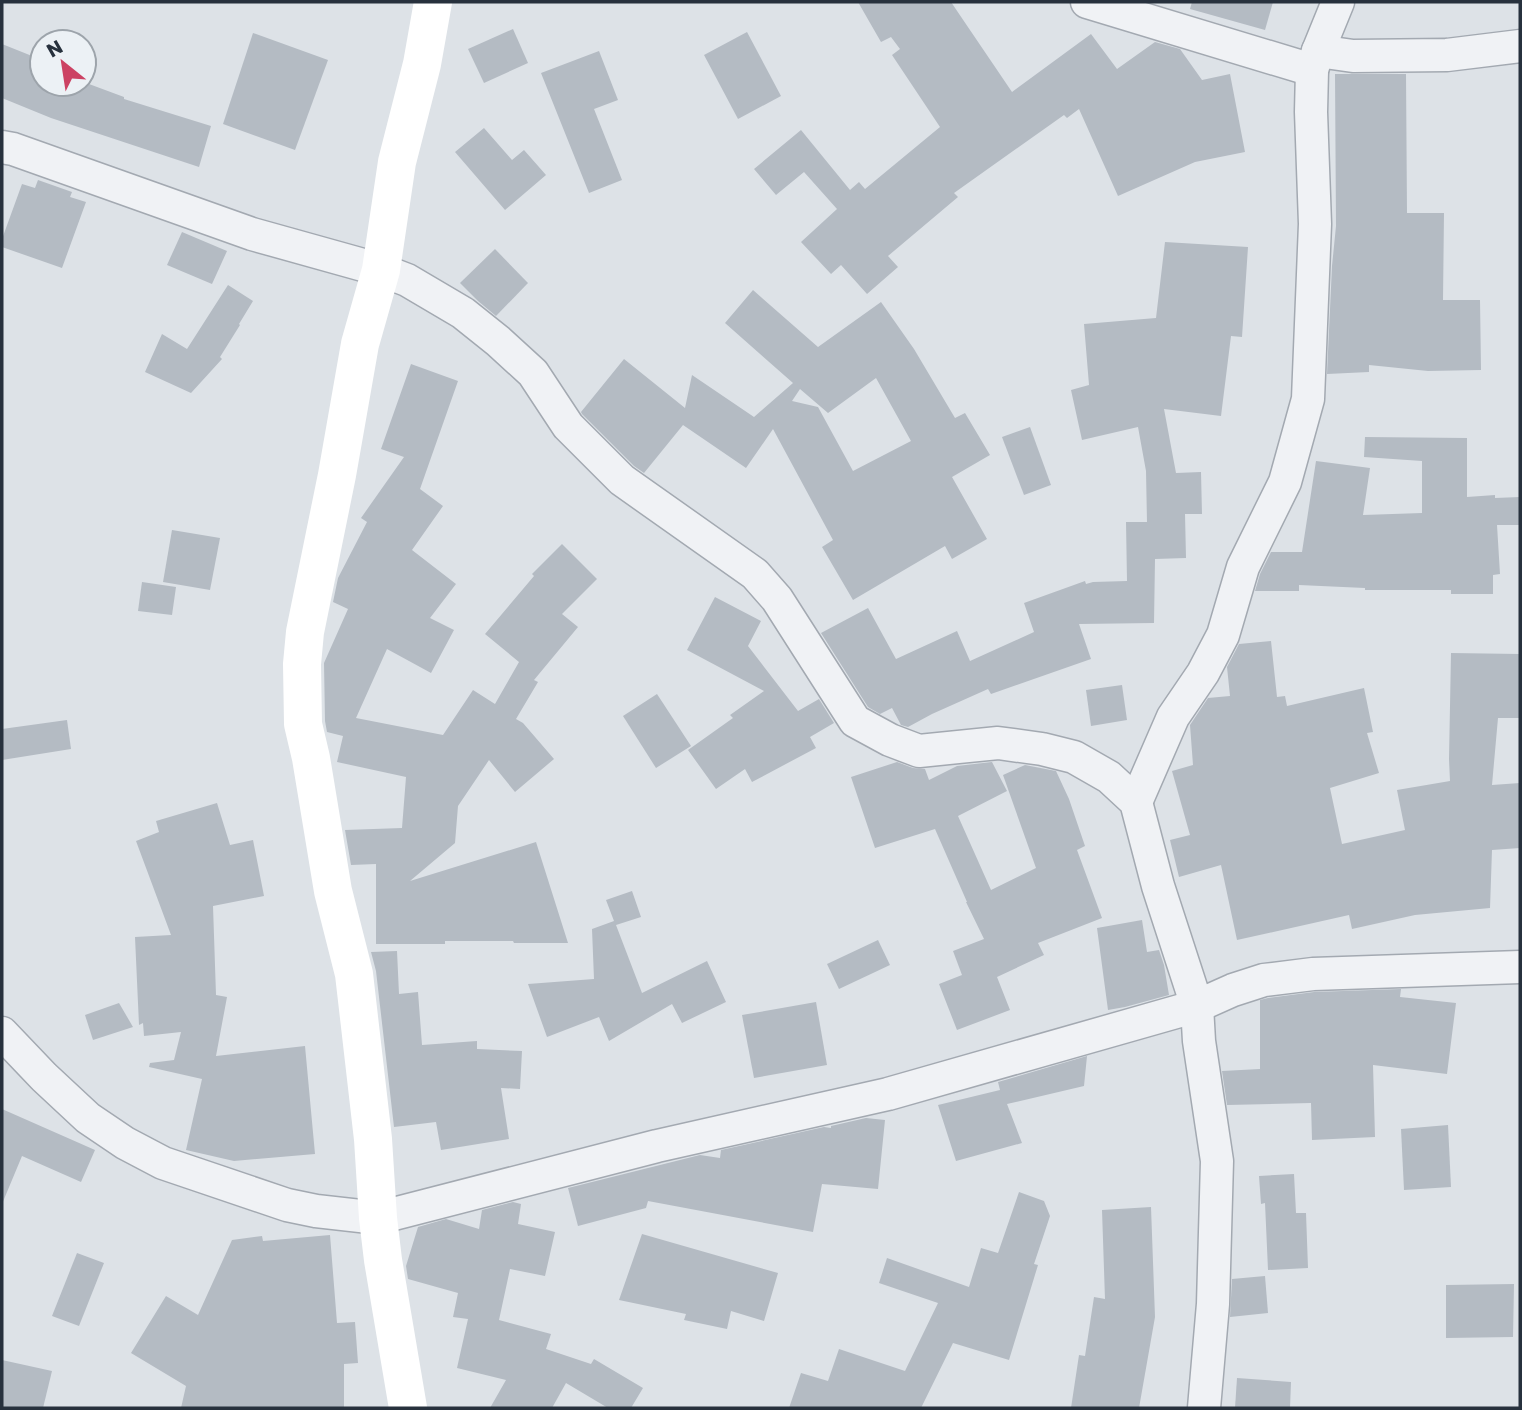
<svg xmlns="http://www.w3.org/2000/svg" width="1522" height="1410" font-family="Poppins,sans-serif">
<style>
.building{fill:#b4bbc3;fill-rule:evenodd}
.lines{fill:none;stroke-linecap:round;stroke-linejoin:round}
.street-casing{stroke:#a3a9b1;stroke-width:35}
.street{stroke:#f0f2f5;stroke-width:32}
.secondary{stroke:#fff;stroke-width:38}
</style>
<rect width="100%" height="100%" fill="#dde2e7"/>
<g class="building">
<polygon points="858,2 951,2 1012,92 1091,34 1117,69 1155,42 1180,49 1202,80 1230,74 1245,152 1195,162 1118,196 1079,109 1067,118 1064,115 954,193 958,197 888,256 898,267 867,294 841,265 831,274 801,242 837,209 804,172 776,195 754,169 801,130 850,190 859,182 865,189 940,127 892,55 900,49 891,37 881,42"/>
<polygon points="1192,2 1273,2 1265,30 1190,9"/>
<polygon points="513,29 528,63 484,83 468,49"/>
<polygon points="747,32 781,96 738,119 704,55"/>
<polygon points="253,33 328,60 295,150 223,124"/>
<polygon points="2,44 42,60 42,84 84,84 84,76 92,79 89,84 124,97 124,99 211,126 199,167 51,118 2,98"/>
<polygon points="599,51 618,100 594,109 622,180 589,193 541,73"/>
<polygon points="1335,74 1406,74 1407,213 1444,213 1443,300 1480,300 1481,370 1428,371 1369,365 1369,372 1327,374 1332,266 1336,226"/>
<polygon points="484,128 512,160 524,150 546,175 505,210 455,152"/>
<polygon points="38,180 72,192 70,197 86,202 62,268 2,247 2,239 22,184 35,188"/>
<polygon points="182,232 227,251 212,284 167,265"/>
<polygon points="1165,242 1248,247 1242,337 1231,336 1221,416 1164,409 1176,473 1201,472 1202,514 1185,514 1186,558 1155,559 1154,623 1079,624 1091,659 991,694 988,689 932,714 908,727 901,725 892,708 880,714 868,707 821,633 868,608 896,659 957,631 970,661 1034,632 1024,603 1085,581 1086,584 1093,582 1127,581 1126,522 1147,522 1146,471 1138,427 1082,440 1071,390 1089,385 1084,324 1156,318"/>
<polygon points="495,249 528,283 496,316 478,301 460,283"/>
<polygon points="228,285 253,301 239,324 240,325 220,357 222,359 191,393 145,372 162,334 187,349"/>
<path d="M 753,290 L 818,347 L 881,302 L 914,349 L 955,418 L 965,413 L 990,455 L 952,477 L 987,539 L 952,559 L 945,546 L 853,600 L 822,547 L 833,540 L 773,429 L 746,468 L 683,425 L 644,473 L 634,466 L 582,414 L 581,412 L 624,359 L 685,408 L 692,375 L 754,417 L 793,383 L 725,323 ZM 876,378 L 911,441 L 853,471 L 818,407 L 792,401 L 800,389 L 828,413 Z"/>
<polygon points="411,364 458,381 420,489 443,506 412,550 456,584 430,618 454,630 431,673 387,649 356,718 443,735 473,690 495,704 519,662 485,634 534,576 532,574 562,544 597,579 562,614 578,627 534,680 538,682 516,719 523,723 554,759 515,792 489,760 458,806 455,843 410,881 536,842 568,943 514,943 513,941 445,941 445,944 376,944 376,864 351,865 345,830 402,828 406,777 337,762 343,736 327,732 325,721 324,663 348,609 333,602 338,578 367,522 361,518 404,457 381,449"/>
<polygon points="1030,427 1051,485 1024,495 1002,437"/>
<polygon points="1365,437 1467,438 1467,497 1495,495 1495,498 1520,497 1520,525 1497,525 1500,574 1493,575 1493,594 1451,594 1451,590 1365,590 1365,588 1299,585 1299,591 1255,591 1260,574 1271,552 1302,552 1316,461 1370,468 1363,515 1422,513 1422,461 1364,457"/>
<polygon points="172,530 220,538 210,590 163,582"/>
<polygon points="142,582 176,587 172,615 138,611"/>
<polygon points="715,597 761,621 748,646 798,711 819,699 834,723 810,737 816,748 752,782 745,769 716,789 688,750 733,718 730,715 764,691 687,650"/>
<polygon points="1271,641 1277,697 1285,696 1287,706 1364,688 1373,732 1367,733 1379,773 1330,788 1342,844 1405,830 1397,790 1450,781 1449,759 1451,653 1520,654 1520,718 1498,718 1492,785 1520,783 1520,848 1492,850 1490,908 1415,915 1352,929 1349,915 1237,940 1221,865 1179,877 1170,840 1190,835 1172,771 1193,765 1190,725 1208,698 1230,696 1227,667 1239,644"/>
<polygon points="1122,685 1127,720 1091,726 1086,690"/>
<polygon points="657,694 691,746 656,768 623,716"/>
<polygon points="67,720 71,749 2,760 2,729"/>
<polygon points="897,762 913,768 925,769 929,780 957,766 992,762 1007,791 958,816 991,890 1036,868 1003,775 1025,765 1056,771 1069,799 1085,846 1077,850 1102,918 1038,943 1044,955 997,977 1010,1010 957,1030 939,984 962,975 953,951 984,939 966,902 967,902 935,829 875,848 851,777"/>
<polygon points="217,803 230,845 253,840 264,896 213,906 216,995 227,997 216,1056 305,1046 315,1154 234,1161 186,1150 202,1079 149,1067 150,1063 174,1060 181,1032 144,1036 143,1023 139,1025 135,937 171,935 136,841 159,832 156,821"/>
<polygon points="632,891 641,917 616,925 642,993 707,961 726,1002 682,1023 672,1004 609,1041 599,1017 547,1037 528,984 594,979 592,929 614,921 606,900"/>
<polygon points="1142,920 1147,952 1159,950 1164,965 1169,995 1125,1007 1108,1010 1097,928"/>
<polygon points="878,940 890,965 839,989 827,964"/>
<polygon points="397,951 399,994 418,992 422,1045 477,1041 477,1049 522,1051 520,1089 501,1088 509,1139 441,1150 436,1122 394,1127 376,971 371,952"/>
<polygon points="1401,989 1400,997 1456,1003 1447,1074 1373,1065 1375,1137 1312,1140 1311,1103 1227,1105 1222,1071 1260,1069 1260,1000 1268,998 1314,992"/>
<polygon points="816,1002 827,1065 754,1078 742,1015"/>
<polygon points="119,1003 133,1027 93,1040 85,1015"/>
<polygon points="1087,1056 1084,1086 1007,1104 1022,1143 956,1161 938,1105 1000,1090 998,1082"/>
<polygon points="2,1109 95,1150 81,1182 22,1156 2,1204"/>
<polygon points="866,1118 885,1120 878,1189 822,1184 813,1232 648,1201 646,1208 578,1226 568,1188 700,1155 720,1158 721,1150 824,1127 831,1128 831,1126"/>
<polygon points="1448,1125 1451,1187 1404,1190 1401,1129"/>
<polygon points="1294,1174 1296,1213 1306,1213 1308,1268 1268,1270 1265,1203 1261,1204 1259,1176"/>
<polygon points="1019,1192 1044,1201 1050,1216 1034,1264 1038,1265 1009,1360 953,1343 921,1408 789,1408 801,1373 828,1381 839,1349 905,1371 938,1303 879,1283 887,1258 969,1287 981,1248 998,1253"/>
<polygon points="513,1202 521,1204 518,1224 555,1232 545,1276 510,1269 499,1320 551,1334 546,1349 591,1364 594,1359 643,1388 631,1408 608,1408 566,1383 552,1408 490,1408 506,1380 457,1368 468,1319 453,1317 458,1293 408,1279 406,1266 418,1227 446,1219 479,1229 482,1210"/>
<polygon points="1151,1207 1155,1317 1139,1408 1071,1408 1079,1355 1085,1356 1094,1297 1105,1299 1102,1210"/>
<polygon points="642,1234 778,1273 764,1321 731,1311 727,1329 684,1320 686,1314 619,1300"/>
<polygon points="330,1235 337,1323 355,1322 358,1363 344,1364 344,1408 181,1408 186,1386 131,1353 166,1296 198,1315 232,1240 262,1236 263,1241"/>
<polygon points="77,1253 104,1263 79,1326 52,1316"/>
<polygon points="1265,1276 1268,1313 1230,1317 1232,1279"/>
<polygon points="1514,1284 1513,1337 1446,1338 1446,1285"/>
<polygon points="2,1360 52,1371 43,1408 2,1408"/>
<polygon points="1237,1378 1291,1382 1290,1408 1235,1408"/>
</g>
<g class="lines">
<defs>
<g id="street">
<polyline points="1087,2 1312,70"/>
<polyline points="1318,51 1353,56 1447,55 1520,46"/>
<polyline points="2,147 13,149 252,234 381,270 407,280 463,313 498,341 533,373 568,426 622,480 755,574 777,599 855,721 890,740 919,751 998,743 1042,749 1074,757 1109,777 1136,802 1158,886 1197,1006 1199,1041 1217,1161 1213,1304 1204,1408"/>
<polyline points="1136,802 1173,717 1203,673 1223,635 1243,567 1285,482 1308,399 1315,224 1311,112 1312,70 1318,51 1338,2"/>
<polyline points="2,1033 44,1077 88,1118 125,1143 163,1163 287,1205 316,1211 378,1218 657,1146 888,1094 1197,1006 1233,990 1264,980 1313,974 1520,967"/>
</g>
</defs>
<use href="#street" class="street-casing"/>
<use href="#street" class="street"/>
<polyline class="secondary" points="408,1408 383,1260 378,1218 373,1139 354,974 333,891 311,758 303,724 302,664 305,632 337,475 360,344 381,270 397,162 422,64 433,2"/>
</g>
<rect width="1522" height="1410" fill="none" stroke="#27313d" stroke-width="7"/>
<g transform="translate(63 63) rotate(330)"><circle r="33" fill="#ecf1f5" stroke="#9da4ab" stroke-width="2"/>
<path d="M0-5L12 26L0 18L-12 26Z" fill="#cc4263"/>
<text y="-10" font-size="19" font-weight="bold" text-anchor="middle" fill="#27313d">N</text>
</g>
</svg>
